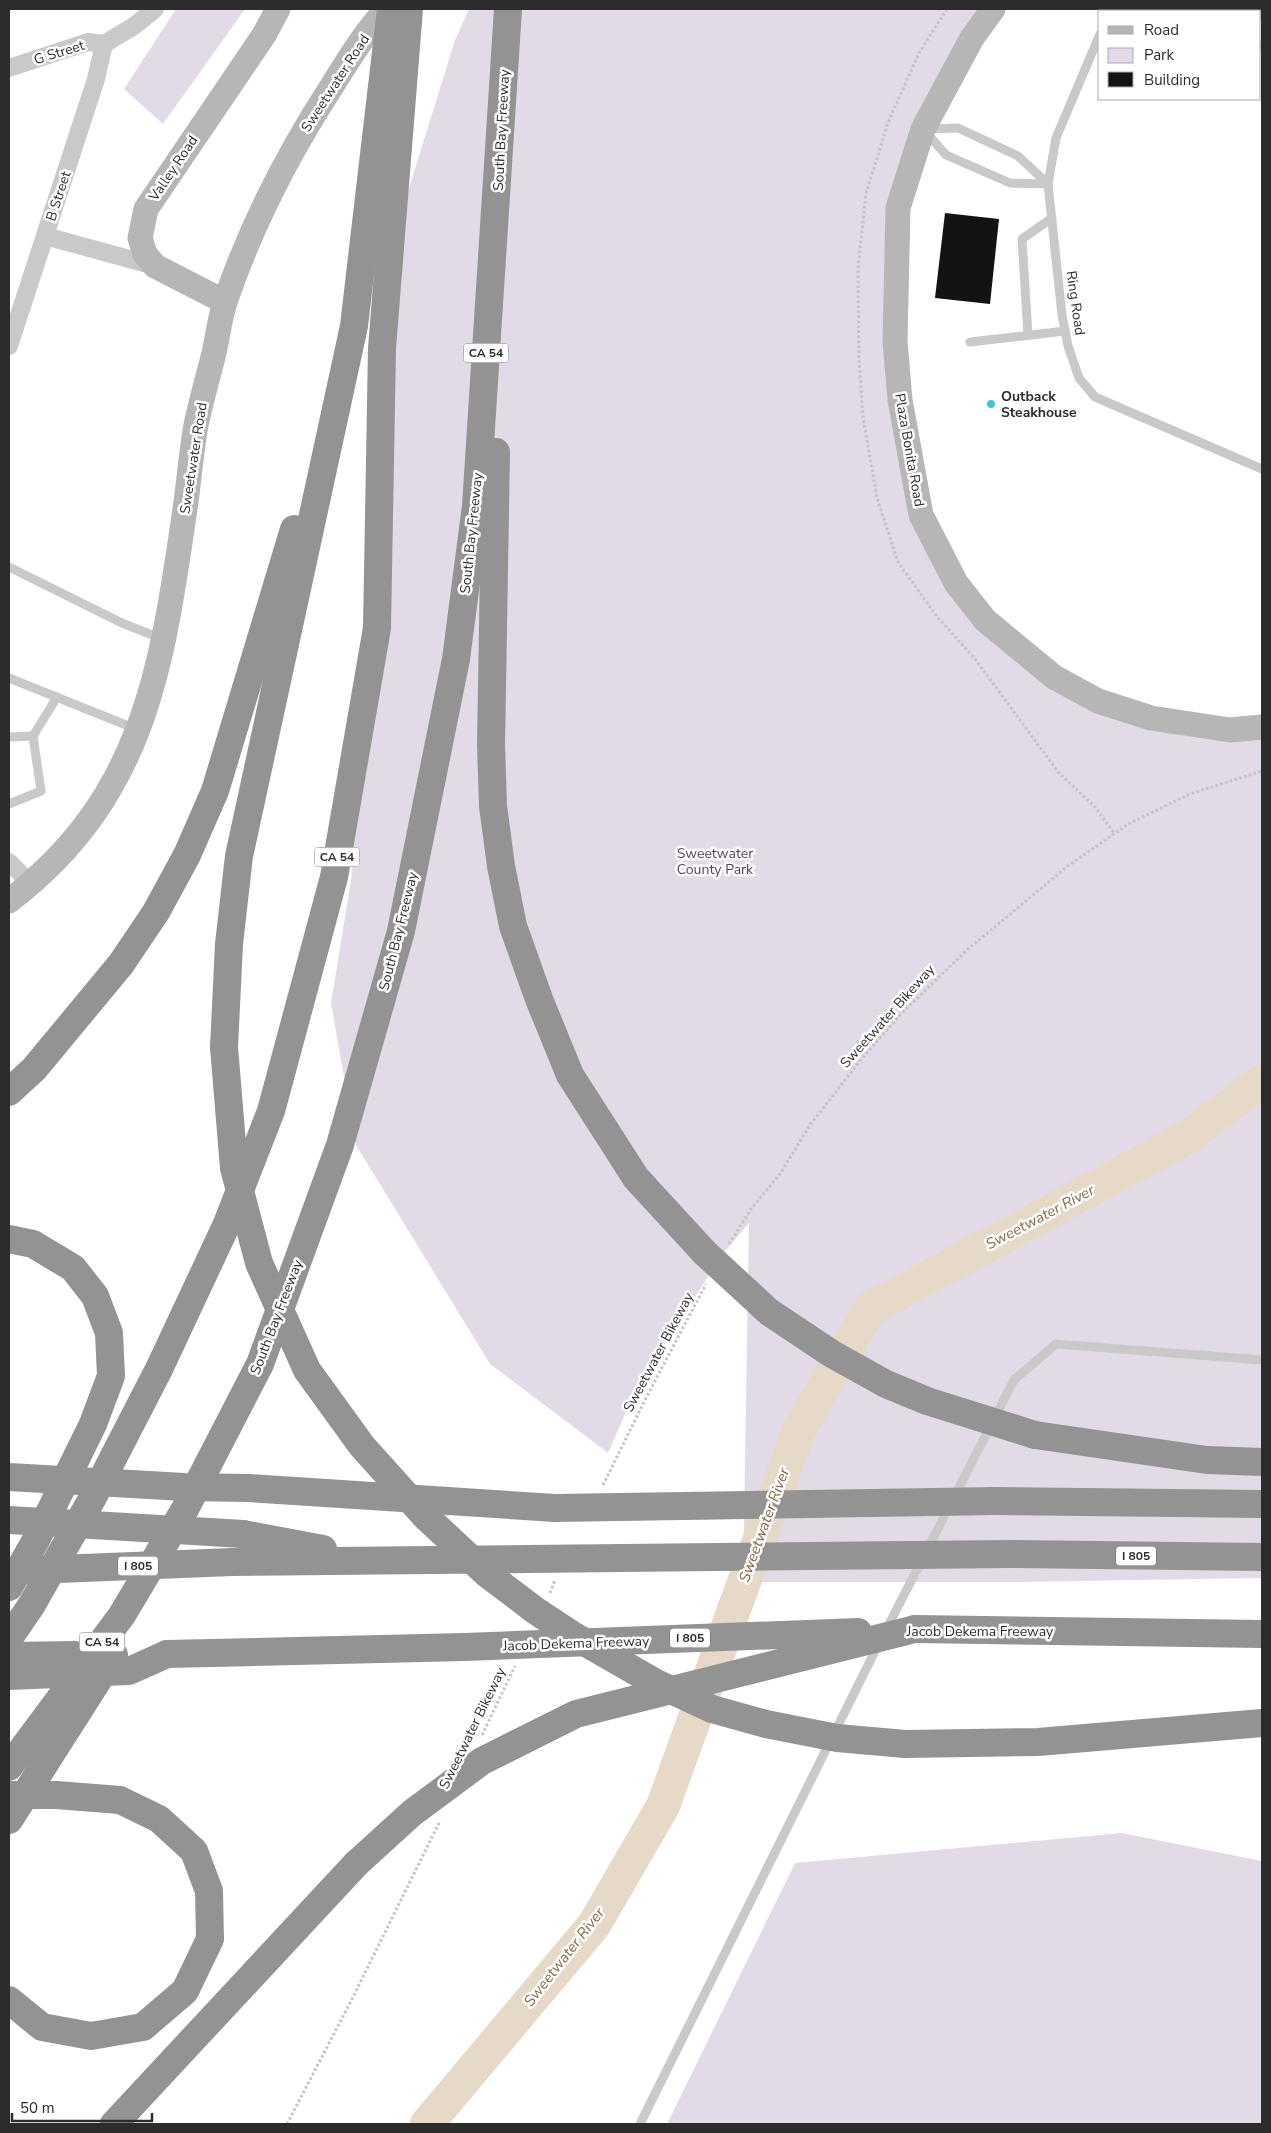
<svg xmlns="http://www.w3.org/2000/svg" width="1271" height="2133" font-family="'Nunito Sans',sans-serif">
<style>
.green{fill:#e3dae8}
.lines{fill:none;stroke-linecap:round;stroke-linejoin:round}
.river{stroke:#e7d9c8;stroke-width:34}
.building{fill:#131313}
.path{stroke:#c3c3c3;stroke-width:3;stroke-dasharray:2.5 2.5;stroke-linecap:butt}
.service{stroke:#c9c9c9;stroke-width:9}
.minor{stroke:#c9c9c9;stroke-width:18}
.secondary{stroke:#b6b6b6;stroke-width:25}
.motorway{stroke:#939393;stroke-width:28}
.motorway-bridge{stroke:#939393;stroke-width:28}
.poi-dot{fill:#3cc7d4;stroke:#fff;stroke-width:2}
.labels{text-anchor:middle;stroke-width:5;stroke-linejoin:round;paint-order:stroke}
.shield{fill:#fff;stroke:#6b6b6b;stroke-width:1}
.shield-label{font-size:12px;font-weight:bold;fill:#2c2c2c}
.street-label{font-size:14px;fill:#2c2c2c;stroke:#fff}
.poi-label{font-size:14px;font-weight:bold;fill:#2c2c2c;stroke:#fff;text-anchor:start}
.park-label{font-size:14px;fill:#573e63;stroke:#fff}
.water-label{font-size:15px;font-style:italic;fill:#856742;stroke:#fff}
</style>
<rect width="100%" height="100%" fill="#fff"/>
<g class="green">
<polygon points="176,9 245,9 163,124 124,89"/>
<polygon points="469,9 993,9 897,209 912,477 959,586 1099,700 1262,727 1262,1578 1013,1582 743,1582 749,1223 722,1255 636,1389 608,1453 490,1364 356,1145 331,1003 352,874 365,577 391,246 455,40"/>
<polygon points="1122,1833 1262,1861 1262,2124 667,2124 795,1863"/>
</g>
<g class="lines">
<polyline class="river" points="427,2124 594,1925 663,1806 799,1430 870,1309 1188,1137 1262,1081"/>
</g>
<polygon class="building" points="945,213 999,219 990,304 935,298"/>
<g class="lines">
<g class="path">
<polyline points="947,9 919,53 889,120 866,193 858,268 859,359 863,417 877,498 898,562 935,614 975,659 1059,773 1095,807 1114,833"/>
<polyline points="729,1244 751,1209 780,1174 810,1125 860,1061 901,1014 967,950 1068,866 1128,824 1190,794 1262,771"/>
<polyline points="603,1485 645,1400 706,1284"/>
<polyline points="550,1593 555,1580"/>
<polyline points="482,1735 515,1666"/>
<polyline points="287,2124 351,2001 440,1821"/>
</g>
<g class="service">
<polyline points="1177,9 1182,11"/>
<polyline points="1108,11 1109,9"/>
<polyline points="1260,15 1262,9"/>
<polyline points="1100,34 1056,138 1048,184 1062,315 1068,346 1079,378 1095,397 1262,469"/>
<polyline points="1260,45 1262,46"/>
<polyline points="925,129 958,128 1018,156 1048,184"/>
<polyline points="925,131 946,155 1010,183 1048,184"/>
<polyline points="1028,335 1022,239 1052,218"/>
<polyline points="970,342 1065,331"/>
<polyline points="9,567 122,623 162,639"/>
<polyline points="9,678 136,729"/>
<polyline points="33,736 57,697"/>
<polyline points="9,737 33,736 41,791 9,804"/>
<polyline points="885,1632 1014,1380 1056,1344 1262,1360"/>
<polyline points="640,2124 879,1643"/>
</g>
<g class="minor">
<polyline points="9,68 88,42 104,44 134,26 155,9"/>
<polyline points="45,236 155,266"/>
<polyline points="9,346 96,79 104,44"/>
<polyline points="9,862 31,884"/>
</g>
<g class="secondary">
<polyline points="993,9 972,38 923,129 898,208 895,341 900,400 921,515 956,583 985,620 1054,677 1098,701 1151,718 1230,730 1262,727"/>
<polyline points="225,302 155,266 145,254 140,238 146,209 264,35 278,9"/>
<path d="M 9,901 C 145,797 162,667 185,509 C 189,482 191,453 196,425 C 201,401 208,377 214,353 C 218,335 220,316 226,299 C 252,224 289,152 332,86 C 349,59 365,32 387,9"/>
</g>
<g class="motorway">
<polyline points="496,452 491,745 493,806 501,866 513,926 539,999 570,1075 636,1178 704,1252"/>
<polyline points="224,1047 229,944 239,856 354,326 391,9"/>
<polyline points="9,1092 34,1069 121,964 156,912 187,855 215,791 294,529"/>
<polyline points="9,1239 33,1244 73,1268 95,1296 109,1333 111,1376 93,1424 36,1540 9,1587"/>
<polyline points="1035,1435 1207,1460 1262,1462"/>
<polyline points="248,1488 555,1508"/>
<polyline points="995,1501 1262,1504"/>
<polyline points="243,1534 323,1549"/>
<polyline points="1009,1554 1262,1557"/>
<polyline points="232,1562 528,1559"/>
<polyline points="915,1629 1262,1634"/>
<polyline points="9,1638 31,1606 92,1499 159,1369 226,1226 271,1111 334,877 377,628 382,348 409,9"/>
<polyline points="167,1654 465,1647"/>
<polyline points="905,1744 1038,1742 1262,1723"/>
<polyline points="9,1767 122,1615 185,1509 260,1364 340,1145 401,931 456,659 476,506 508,9"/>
<polyline points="9,1820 114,1655"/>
<polyline points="9,2000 42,2027 91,2036 143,2027 185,1991 210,1939 209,1891 194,1851 159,1819 120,1800 56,1795"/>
<polyline points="114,2124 356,1864"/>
</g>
<g class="motorway-bridge">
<polyline points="224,1047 234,1168 259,1263 307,1370 362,1446 425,1516 486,1573 536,1611 574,1636 656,1683 712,1709 766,1724 837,1738 905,1744"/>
<polyline points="704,1252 769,1312 832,1354 886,1384 927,1401 1035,1435"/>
<polyline points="9,1477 184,1487 248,1488"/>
<polyline points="555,1508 995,1501"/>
<polyline points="9,1520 243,1534"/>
<polyline points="528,1559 1009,1554"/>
<polyline points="9,1571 232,1562"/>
<polyline points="465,1647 858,1632"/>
<polyline points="9,1656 75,1655"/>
<polyline points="9,1676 129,1671 167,1654"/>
<polyline points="9,1795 56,1795"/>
<polyline points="356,1864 412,1813 482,1761 576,1714 915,1629"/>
</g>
</g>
<circle class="poi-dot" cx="991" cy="404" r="5"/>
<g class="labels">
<g class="shield">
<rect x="463.5" y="343.5" width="45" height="19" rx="4"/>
<rect x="314.5" y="847.5" width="45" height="19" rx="4"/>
<rect x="1116" y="1546.5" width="40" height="19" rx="4"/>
<rect x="118" y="1556.5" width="40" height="19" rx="4"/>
<rect x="670" y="1628.5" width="40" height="19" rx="4"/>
<rect x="79.5" y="1632.5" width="45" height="19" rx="4"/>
</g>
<g class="shield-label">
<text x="486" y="357">CA 54</text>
<text x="337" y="861">CA 54</text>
<text x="1136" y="1560">I 805</text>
<text x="138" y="1570">I 805</text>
<text x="690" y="1642">I 805</text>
<text x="102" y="1646">CA 54</text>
</g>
<g class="street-label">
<text transform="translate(59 52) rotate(-17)" y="5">G Street</text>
<text transform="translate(335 83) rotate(-57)" y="5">Sweetwater Road</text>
<text transform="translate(501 130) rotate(-87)" y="5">South Bay Freeway</text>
<text transform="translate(173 168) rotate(-56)" y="5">Valley Road</text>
<text transform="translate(58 196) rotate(-72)" y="5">B Street</text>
<text transform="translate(1076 303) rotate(82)" y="5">Ring Road</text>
<text transform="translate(910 450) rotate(80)" y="5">Plaza Bonita Road</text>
<text transform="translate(193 458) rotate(-81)" y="5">Sweetwater Road</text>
<text transform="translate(471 533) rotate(-84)" y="5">South Bay Freeway</text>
<text transform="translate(398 931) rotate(-76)" y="5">South Bay Freeway</text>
<text transform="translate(887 1016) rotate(-48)" y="5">Sweetwater Bikeway</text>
<text transform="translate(276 1317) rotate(-69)" y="5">South Bay Freeway</text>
<text transform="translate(658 1352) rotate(-62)" y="5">Sweetwater Bikeway</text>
<text x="980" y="1636">Jacob Dekema Freeway</text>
<text transform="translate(576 1643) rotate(-2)" y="5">Jacob Dekema Freeway</text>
<text transform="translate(472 1728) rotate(-64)" y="5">Sweetwater Bikeway</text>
</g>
<g class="poi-label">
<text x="1001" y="401">Outback<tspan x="1001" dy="16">Steakhouse</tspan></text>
</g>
<g class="park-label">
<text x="715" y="858">Sweetwater<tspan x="715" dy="16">County Park</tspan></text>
</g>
<g class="water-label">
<text transform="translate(1040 1217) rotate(-28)" y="5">Sweetwater River</text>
<text transform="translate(764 1525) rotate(-70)" y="5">Sweetwater River</text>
<text transform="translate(564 1957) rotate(-52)" y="5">Sweetwater River</text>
</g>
</g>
<rect width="1271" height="2133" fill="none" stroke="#2c2c2c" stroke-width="20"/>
<rect x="1098" y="10" width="162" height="90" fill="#ffffff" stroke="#ababab"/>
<rect x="1108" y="26" width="25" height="8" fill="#b6b6b6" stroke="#ababab"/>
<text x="1144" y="35" font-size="15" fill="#2c2c2c">Road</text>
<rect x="1108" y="48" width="25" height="15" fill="#e3dae8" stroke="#ababab"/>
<text x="1144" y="60" font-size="15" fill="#2c2c2c">Park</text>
<rect x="1108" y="72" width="25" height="15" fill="#131313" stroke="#ababab"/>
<text x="1144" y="85" font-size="15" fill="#2c2c2c">Building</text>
<path d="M12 2113v8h140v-8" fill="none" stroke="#2c2c2c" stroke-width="2.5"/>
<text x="20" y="2113" font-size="15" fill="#2c2c2c" stroke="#ffffff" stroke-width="4" paint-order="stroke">50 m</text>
</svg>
